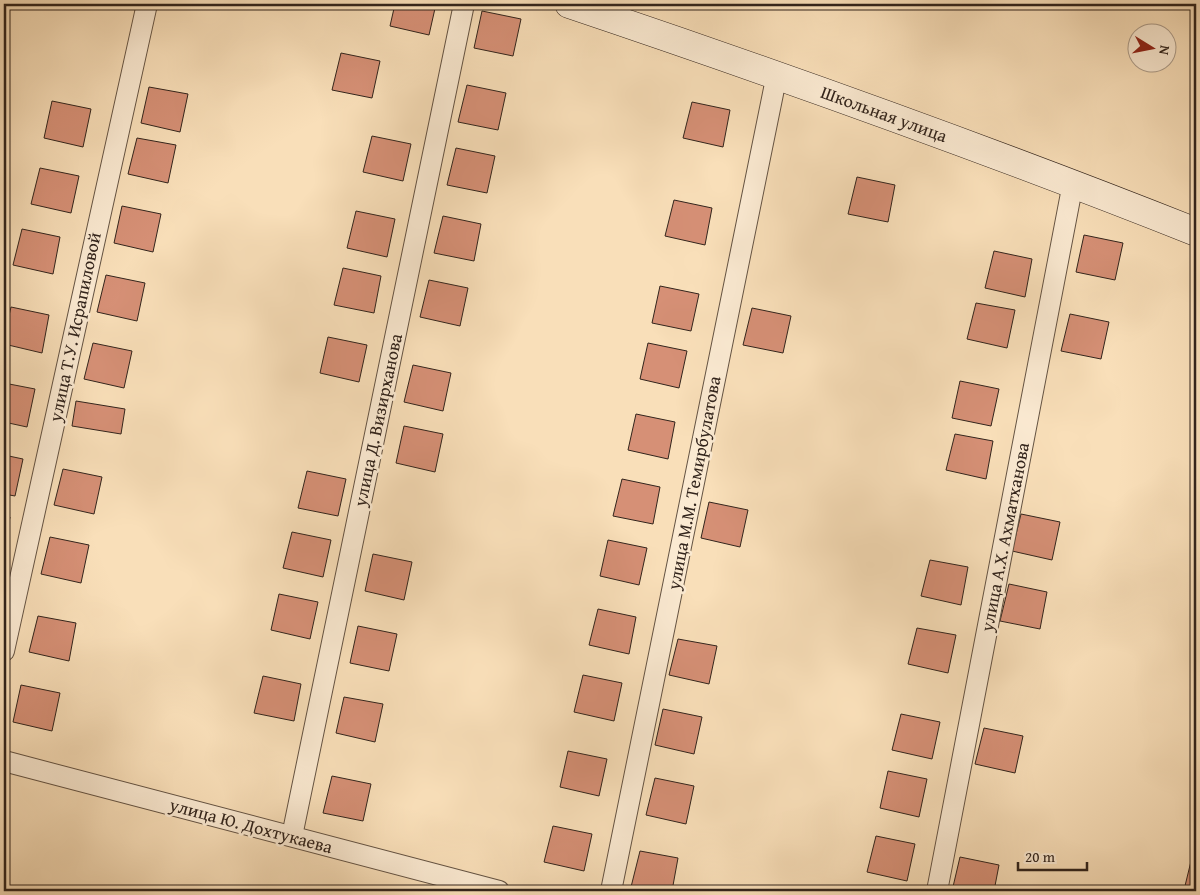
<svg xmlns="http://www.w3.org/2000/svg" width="1200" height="895" font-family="'Gentium Book Plus',serif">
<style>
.building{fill:#d69076;stroke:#32241c}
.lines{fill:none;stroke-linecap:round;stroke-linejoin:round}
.street-casing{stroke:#645343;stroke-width:22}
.secondary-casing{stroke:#32241c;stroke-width:29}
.street{stroke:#fbead2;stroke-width:20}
.secondary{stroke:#fbead2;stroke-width:28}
.labels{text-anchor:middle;stroke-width:5;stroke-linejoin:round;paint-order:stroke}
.street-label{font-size:18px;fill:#32241c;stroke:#fbead2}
</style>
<rect width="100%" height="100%" fill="#f9dfb9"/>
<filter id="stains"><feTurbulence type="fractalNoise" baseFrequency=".004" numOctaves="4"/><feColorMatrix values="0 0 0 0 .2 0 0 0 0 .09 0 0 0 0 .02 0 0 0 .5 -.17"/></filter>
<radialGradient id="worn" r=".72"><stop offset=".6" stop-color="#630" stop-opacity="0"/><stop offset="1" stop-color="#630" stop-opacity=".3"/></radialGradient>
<g class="building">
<polygon points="395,4 436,4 429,35 390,26"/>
<polygon points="482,11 521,19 513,56 474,48"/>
<polygon points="341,53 380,61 372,98 332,90"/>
<polygon points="467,85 506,93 498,130 458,122"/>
<polygon points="149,87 188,94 180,132 141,123"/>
<polygon points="52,101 91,109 83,147 44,138"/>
<polygon points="692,102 730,110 723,147 683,138"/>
<polygon points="372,136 411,144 403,181 363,172"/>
<polygon points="137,138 176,145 168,183 128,174"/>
<polygon points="456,148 495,156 487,193 447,185"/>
<polygon points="40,168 79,176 71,213 31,204"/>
<polygon points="857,177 895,185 888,222 848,214"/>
<polygon points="674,200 712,208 705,245 665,236"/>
<polygon points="122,206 161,214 153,252 114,243"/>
<polygon points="356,211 395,219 387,257 347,248"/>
<polygon points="443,216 481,224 474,261 434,253"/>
<polygon points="22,229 60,237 53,274 13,265"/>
<polygon points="1084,235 1123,243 1115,280 1076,272"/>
<polygon points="994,251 1032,259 1025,297 985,288"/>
<polygon points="343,268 381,276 374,313 334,305"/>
<polygon points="106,275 145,283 137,321 97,312"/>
<polygon points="429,280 468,288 460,326 420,317"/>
<polygon points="660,286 699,294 691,331 652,323"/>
<polygon points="976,303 1015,310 1007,348 967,339"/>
<polygon points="11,307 49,315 42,353 4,344 4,337"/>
<polygon points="752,308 791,316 783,353 743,345"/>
<polygon points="1070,314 1109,322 1101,359 1061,351"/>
<polygon points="328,337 367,345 359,382 320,373"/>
<polygon points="93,343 132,351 124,388 84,379"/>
<polygon points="648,343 687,351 679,388 640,379"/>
<polygon points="413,365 451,373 443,411 404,402"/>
<polygon points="960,381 999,389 991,426 952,418"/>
<polygon points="4,383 35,389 27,427 4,422"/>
<polygon points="76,401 125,409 121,434 72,426"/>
<polygon points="636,414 675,422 668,459 628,450"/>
<polygon points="404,426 443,434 435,472 396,463"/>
<polygon points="955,434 993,441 986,479 946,470"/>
<polygon points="4,455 23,459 15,496 4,494"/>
<polygon points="63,469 102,477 94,514 54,505"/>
<polygon points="307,471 346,479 338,516 298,508"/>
<polygon points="622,479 660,487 653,524 613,516"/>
<polygon points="709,502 748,510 740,547 701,538"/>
<polygon points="1021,514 1060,522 1052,560 1012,551"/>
<polygon points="4,515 10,517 4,548"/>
<polygon points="292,532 331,540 323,577 283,568"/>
<polygon points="50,537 89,545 81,583 41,574"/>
<polygon points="608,540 647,548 639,585 600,576"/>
<polygon points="373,554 412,562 404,600 365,591"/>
<polygon points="930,560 968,567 961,605 921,596"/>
<polygon points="1009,584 1047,592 1040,629 1000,621"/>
<polygon points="279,594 318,602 310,639 271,630"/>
<polygon points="598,609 636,617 629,654 589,645"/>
<polygon points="38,616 76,623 69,661 29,652"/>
<polygon points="358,626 397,634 389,671 350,663"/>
<polygon points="917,628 956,635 948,673 908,664"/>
<polygon points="678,639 717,646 709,684 669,675"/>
<polygon points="583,675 622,683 614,721 574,712"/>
<polygon points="263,676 301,684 294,721 254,713"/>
<polygon points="21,685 60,693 52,731 13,722"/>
<polygon points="344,697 383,704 375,742 336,733"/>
<polygon points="663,709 702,717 694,754 655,745"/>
<polygon points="901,714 940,722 932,759 892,750"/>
<polygon points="984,728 1023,736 1015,773 975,764"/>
<polygon points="568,751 607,759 599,796 560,787"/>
<polygon points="888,771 927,779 919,817 880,808"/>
<polygon points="332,776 371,784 363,821 323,813"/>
<polygon points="655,778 694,786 686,824 646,815"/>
<polygon points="553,826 592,834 584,871 544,862"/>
<polygon points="876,836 915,844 907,881 867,872"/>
<polygon points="640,851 678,858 672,891 651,891 631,887"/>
<polygon points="1193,853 1196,854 1196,891 1184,890"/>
<polygon points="960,857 999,865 994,891 952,891"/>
</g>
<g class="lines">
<defs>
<g id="street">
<polyline points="4,651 147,4"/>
<polyline points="4,761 499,891"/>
<polyline points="292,836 464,4"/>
<polyline points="611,891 777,74"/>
<polyline points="937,891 1073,183"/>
</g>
<path id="secondary" d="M 569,4 C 780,75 989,150 1196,232"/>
</defs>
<use href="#street" class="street-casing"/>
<use href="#secondary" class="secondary-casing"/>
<use href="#street" class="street"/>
<use href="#secondary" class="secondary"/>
</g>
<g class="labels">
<g class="street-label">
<text transform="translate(884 114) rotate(20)" y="6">Школьная улица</text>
<text transform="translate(75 327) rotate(-78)" y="6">улица Т.У. Исрапиловой</text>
<text transform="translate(378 420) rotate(-78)" y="6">улица Д. Визирханова</text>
<text transform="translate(694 483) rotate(-79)" y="6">улица М.М. Темирбулатова</text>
<text transform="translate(1005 537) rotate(-79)" y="6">улица А.Х. Ахматханова</text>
<text transform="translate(251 826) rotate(15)" y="6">улица Ю. Дохтукаева</text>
</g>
</g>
<rect width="1200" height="895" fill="none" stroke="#f9dfb9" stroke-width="20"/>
<rect x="5" y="5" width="1190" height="885" fill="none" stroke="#32241c" stroke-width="2.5"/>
<rect x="10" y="10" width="1180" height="875" fill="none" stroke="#32241c"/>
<g transform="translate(1152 48) rotate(100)"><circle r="24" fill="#fbead2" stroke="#ab9b89"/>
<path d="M0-4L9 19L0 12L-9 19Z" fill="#8f2418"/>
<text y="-8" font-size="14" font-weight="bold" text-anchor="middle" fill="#32241c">N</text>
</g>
<path d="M1018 862v8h69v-8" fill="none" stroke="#32241c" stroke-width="2.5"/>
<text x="1025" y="862" font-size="15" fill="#32241c" stroke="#fbead2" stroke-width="4" paint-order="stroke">20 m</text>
<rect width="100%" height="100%" filter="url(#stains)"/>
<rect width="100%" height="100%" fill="url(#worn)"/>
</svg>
